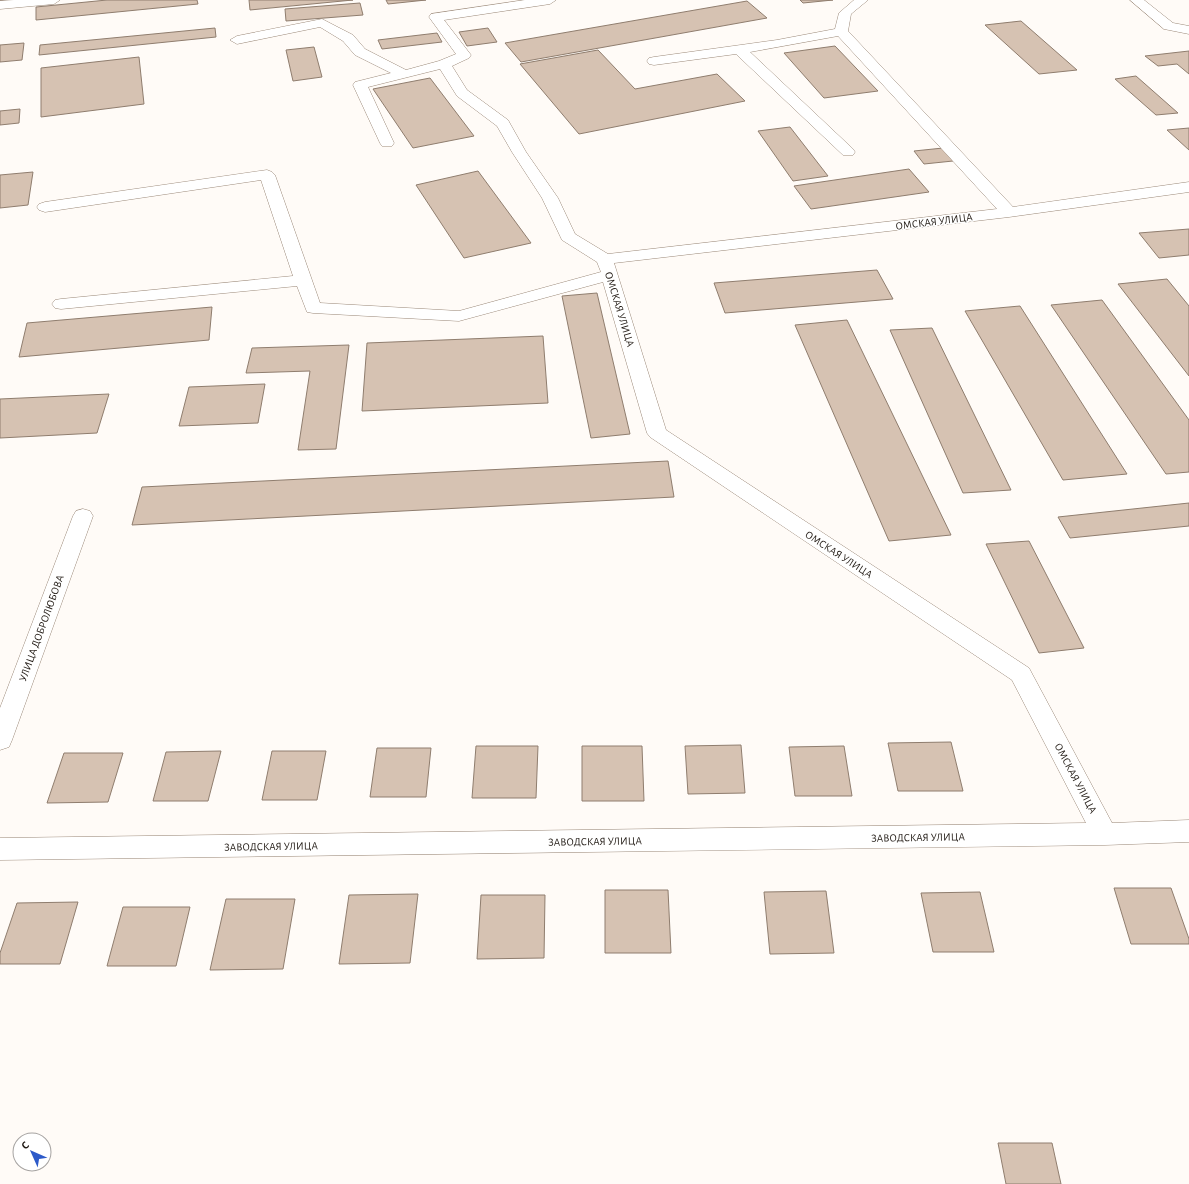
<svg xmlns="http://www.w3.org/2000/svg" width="1189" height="1184" font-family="'Alegreya Sans',sans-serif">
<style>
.building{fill:#d6c2b2;stroke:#8f7d6e}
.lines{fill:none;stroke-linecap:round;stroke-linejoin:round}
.minor-casing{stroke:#9b8979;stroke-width:1}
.minor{fill:#fff;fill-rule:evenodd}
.labels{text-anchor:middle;stroke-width:3;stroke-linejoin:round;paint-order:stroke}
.street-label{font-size:11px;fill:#211a14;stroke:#fff}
</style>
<rect width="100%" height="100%" fill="#fffbf7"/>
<g class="building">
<polygon points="107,0 197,0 198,4 36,20 36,7"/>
<polygon points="249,0 353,0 250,10"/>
<polygon points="386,0 426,0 388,4"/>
<polygon points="800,0 833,0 803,3"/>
<polygon points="747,1 767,18 521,62 505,43"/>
<polygon points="360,3 363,15 286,21 285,9"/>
<polygon points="1021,21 1077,70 1039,74 985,25"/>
<polygon points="215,28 216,37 39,55 40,45"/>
<polygon points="488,28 497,42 467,46 459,32"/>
<polygon points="437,33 442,42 382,49 378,40"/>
<polygon points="24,43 22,60 0,62 0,45"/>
<polygon points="835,46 878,91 824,98 784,53"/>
<polygon points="314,47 322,77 293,81 286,50"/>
<polygon points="598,50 635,89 717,74 745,101 579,134 520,64"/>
<polygon points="1189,51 1189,74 1177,64 1158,66 1145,56"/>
<polygon points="139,57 144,104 41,117 41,68"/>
<polygon points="1136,76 1178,113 1156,115 1115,79"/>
<polygon points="430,78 474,136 413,148 373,89"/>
<polygon points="20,109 19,123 0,125 0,111"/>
<polygon points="790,127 828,176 793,181 758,131"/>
<polygon points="1189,128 1189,150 1167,130"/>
<polygon points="943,148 953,161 924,164 914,151"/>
<polygon points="909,169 929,192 811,209 794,186"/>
<polygon points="478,171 531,243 464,258 416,185"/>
<polygon points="33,172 28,205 0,208 0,175"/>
<polygon points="1189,229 1189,255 1159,258 1139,233"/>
<polygon points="877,270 893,299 725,313 714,283"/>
<polygon points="1167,279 1189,306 1189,376 1118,284"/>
<polygon points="597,293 630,434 591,438 562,296"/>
<polygon points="1102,300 1189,420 1189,472 1166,474 1051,305"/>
<polygon points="1020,306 1127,474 1063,480 965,311"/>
<polygon points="212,307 209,340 19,357 27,323"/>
<polygon points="847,320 951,535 889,541 795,325"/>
<polygon points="932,328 1011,490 963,493 890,330"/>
<polygon points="543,336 548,403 362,411 367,343"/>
<polygon points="349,345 336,449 298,450 310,371 246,373 252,348"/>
<polygon points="265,384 258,423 179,426 189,387"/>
<polygon points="109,394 97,433 0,438 0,399"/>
<polygon points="668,461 674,497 132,525 142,487"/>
<polygon points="1189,503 1189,526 1070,538 1058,517"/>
<polygon points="1029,541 1084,648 1039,653 986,544"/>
<polygon points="951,742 963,791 898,791 888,743"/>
<polygon points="741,745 745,793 688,794 685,746"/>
<polygon points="476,746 538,746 536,798 472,798"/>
<polygon points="582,746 642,746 644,801 582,801"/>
<polygon points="844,746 852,796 795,796 789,747"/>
<polygon points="377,748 431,748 426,797 370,797"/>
<polygon points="221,751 208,801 153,801 166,752"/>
<polygon points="272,751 326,751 317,800 262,800"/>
<polygon points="64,753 123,753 108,802 47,803"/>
<polygon points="1114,888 1171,888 1189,939 1189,944 1131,944"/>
<polygon points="605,890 668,890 671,953 605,953"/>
<polygon points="826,891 834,953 770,954 764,892"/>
<polygon points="980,892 994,952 933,952 921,893"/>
<polygon points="418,894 410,963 339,964 349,895"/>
<polygon points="481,895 545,895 544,958 477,959"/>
<polygon points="226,899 295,899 283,969 210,970"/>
<polygon points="78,902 60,964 0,964 0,953 17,903"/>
<polygon points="123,907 190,907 176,966 107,966"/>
<polygon points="998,1143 1052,1143 1061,1184 1006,1184"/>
</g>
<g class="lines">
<defs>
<g id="minor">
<polygon points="14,0 60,0 54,4 0,9 0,1"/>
<polygon points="525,0 556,0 550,4 444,20 471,55 469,58 452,66 467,90 508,120 526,152 558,198 575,234 608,254 997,209 838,36 750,52 853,149 855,152 853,155 843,155 736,54 654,65 649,64 647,61 649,58 654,57 777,40 835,29 839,13 854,0 868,0 851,14 848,31 1013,207 1189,182 1189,192 1009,217 614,263 666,430 1029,668 1112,823 1189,820 1189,842 1105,845 0,860 0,838 1086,823 1012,680 650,437 647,433 603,282 459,321 313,313 307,312 297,286 61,309 55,308 52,304 55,300 61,299 293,276 261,180 45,212 39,210 37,207 39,204 45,202 267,170 272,172 275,175 320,303 459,311 601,272 597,262 562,240 542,198 512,152 497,126 457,96 440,69 368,87 394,143 392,146 382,146 380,143 353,85 355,82 391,73 355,55 343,41 320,27 237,44 230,40 237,36 322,19 353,35 365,49 406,70 439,61 456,54 429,17 431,14"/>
<polygon points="1130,0 1144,0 1173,23 1189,26 1189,34 1164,29"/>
<polygon points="83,509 90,511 93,516 12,740 9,747 0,750 0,708 73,516 76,511"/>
</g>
</defs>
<use href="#minor" class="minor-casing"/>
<use href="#minor" class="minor"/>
</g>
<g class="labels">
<g class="street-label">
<text transform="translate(934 221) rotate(-7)" y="4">ОМСКАЯ УЛИЦА</text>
<text transform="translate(620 309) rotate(73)" y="4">ОМСКАЯ УЛИЦА</text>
<text transform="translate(839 554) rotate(33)" y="4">ОМСКАЯ УЛИЦА</text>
<text transform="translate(41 628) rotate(-70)" y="4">УЛИЦА ДОБРОЛЮБОВА</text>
<text transform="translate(1076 778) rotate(62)" y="4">ОМСКАЯ УЛИЦА</text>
<text transform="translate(918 837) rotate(-1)" y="4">ЗАВОДСКАЯ УЛИЦА</text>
<text transform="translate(595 841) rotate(-1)" y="4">ЗАВОДСКАЯ УЛИЦА</text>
<text transform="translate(271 846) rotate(-1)" y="4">ЗАВОДСКАЯ УЛИЦА</text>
</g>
</g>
<g transform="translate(32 1152) rotate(315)"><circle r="19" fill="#ffffff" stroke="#a6a3a1"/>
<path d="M0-3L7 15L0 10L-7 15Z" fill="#2d5ac9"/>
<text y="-6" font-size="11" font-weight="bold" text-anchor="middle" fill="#211a14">С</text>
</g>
</svg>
